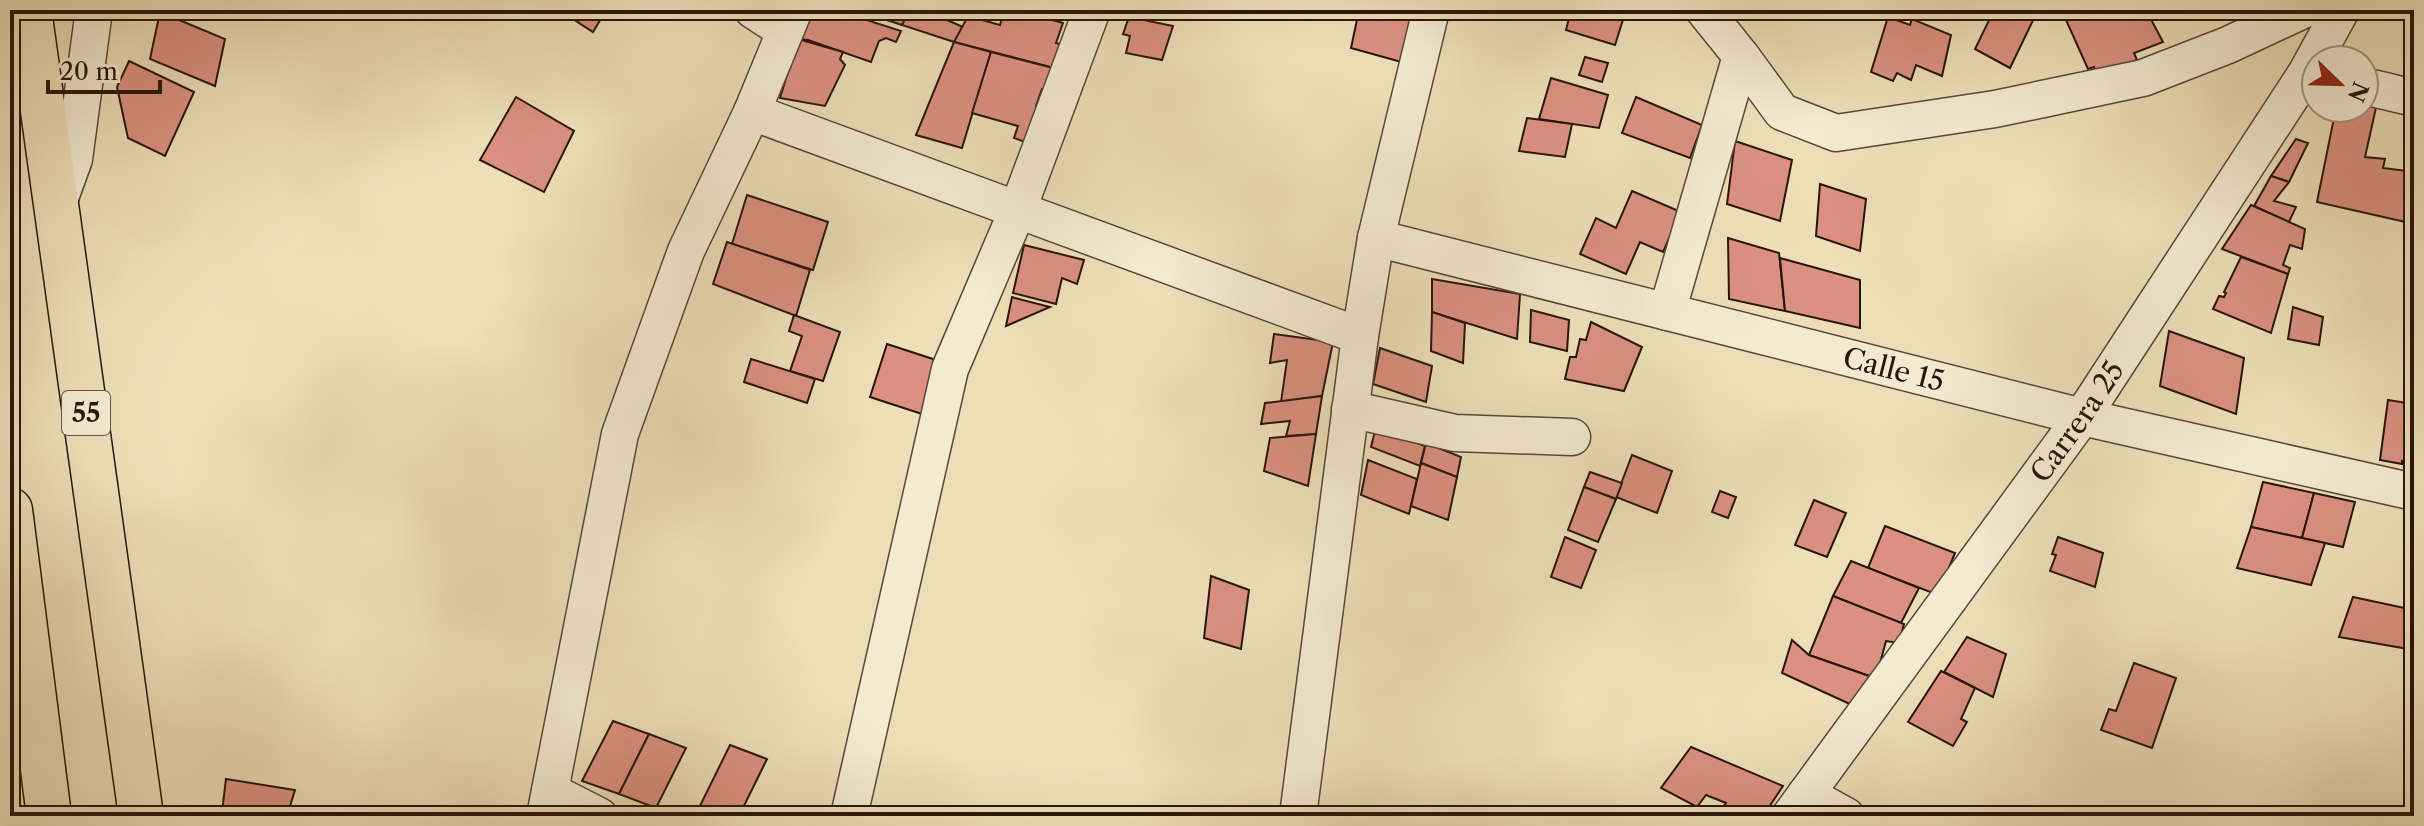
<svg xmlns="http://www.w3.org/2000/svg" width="2424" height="826" font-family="'Libre Caslon Text',serif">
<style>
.building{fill:#db9081;stroke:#27150c;stroke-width:2}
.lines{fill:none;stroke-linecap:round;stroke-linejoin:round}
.street-casing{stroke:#584737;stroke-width:39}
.highway-casing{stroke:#27150c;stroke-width:47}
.street{stroke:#f3ead1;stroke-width:36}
.highway{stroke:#eddeb8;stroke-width:44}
.labels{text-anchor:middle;stroke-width:7;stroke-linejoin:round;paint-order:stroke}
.shield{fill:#f3ead1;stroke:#645547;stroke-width:2}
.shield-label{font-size:26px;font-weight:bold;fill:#27150c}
.street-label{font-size:28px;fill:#27150c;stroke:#f3ead1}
</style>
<rect width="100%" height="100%" fill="#eddeb8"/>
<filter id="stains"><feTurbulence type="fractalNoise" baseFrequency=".0025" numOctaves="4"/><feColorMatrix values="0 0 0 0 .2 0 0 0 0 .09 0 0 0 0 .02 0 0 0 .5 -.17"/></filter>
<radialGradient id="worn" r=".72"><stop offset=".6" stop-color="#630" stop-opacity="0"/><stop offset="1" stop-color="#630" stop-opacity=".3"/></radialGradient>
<g class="building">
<polygon points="559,10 606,10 593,32"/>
<polygon points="807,10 836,10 901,31 896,42 886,38 879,41 871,62 808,40 798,39"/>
<polygon points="856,10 910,10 902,25"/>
<polygon points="910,10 953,10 947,20 963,27 954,42 902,25"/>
<polygon points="1004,10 1018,10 1063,23 1056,43 1063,45 1054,68 954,42 968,16 1000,25"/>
<polygon points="1359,10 1389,19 1391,10 1417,10 1405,63 1351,48"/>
<polygon points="1571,10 1626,10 1615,45 1566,30"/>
<polygon points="1994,10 2038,10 2010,68 1975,49"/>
<polygon points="2090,10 2146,10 2163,42 2134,53 2137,60 2098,77 2094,67 2088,69 2066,20"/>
<polygon points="160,12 225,39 215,86 150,59"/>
<polygon points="1129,17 1173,26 1162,60 1126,53 1130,36 1123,34"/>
<polygon points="1888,17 1910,25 1912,19 1951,35 1942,76 1916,65 1911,80 1897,73 1893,81 1871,72"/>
<polygon points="798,39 843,52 840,59 845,65 825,106 780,98"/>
<polygon points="954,42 991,52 962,148 916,135"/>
<polygon points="991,52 1057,69 1046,90 1042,89 1036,106 1043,109 1028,143 1014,138 1018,126 972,113"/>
<polygon points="1585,57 1608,63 1602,82 1579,75"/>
<polygon points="129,61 194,92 165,156 128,138 117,87"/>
<polygon points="1551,78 1608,95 1599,128 1539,119"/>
<polygon points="516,97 574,131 544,192 480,160"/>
<polygon points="1636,97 1702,125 1690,158 1622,133"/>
<polygon points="2364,101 2377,103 2365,157 2385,159 2383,168 2414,172 2414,204 2410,223 2317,202 2336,108 2364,108"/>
<polygon points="1527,118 1572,124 1565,157 1519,151"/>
<polygon points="2296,139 2308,143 2289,182 2271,176"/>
<polygon points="1735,141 1792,160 1780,221 1727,204"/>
<polygon points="2271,176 2289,182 2274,201 2296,207 2289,222 2254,206"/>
<polygon points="1820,184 1866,199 1860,251 1816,236"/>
<polygon points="1632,191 1681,212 1663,252 1640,242 1626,274 1580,254 1596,218 1616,228"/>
<polygon points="747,195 828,222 813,270 732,244"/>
<polygon points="2251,205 2305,229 2302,249 2290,245 2283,265 2290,268 2288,274 2222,249"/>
<polygon points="1728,238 1779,253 1785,311 1729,299"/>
<polygon points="727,242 810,270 796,316 713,284"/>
<polygon points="1024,245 1084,260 1077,284 1062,278 1056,304 1013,293"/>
<polygon points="2241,257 2288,274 2271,333 2213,309 2219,296 2224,297 2226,293 2224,292"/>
<polygon points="1780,258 1860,280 1860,328 1785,311"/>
<polygon points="1432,279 1520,294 1517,339 1432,312"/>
<polygon points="1012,297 1015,298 1050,307 1006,326"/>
<polygon points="2293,307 2323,317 2319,345 2288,339"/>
<polygon points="1531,310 1569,320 1567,351 1530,342"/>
<polygon points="1432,312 1465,323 1463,363 1431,351"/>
<polygon points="794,315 840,332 823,381 790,371 802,336 789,331"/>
<polygon points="1591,322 1642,347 1624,391 1565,379 1570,357 1576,357 1580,339 1586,340"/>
<polygon points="2169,331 2244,358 2236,414 2160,386"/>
<polygon points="1274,334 1333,342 1322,396 1281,402 1287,360 1270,363"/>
<polygon points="887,344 939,361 922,414 870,397"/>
<polygon points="1380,348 1432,366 1426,402 1373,384"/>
<polygon points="751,359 815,379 807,403 744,382"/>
<polygon points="1322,396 1316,434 1286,436 1290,421 1261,424 1265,403"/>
<polygon points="2388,400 2414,404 2414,463 2402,461 2402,464 2380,460"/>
<polygon points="1376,427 1425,446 1420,466 1371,447"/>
<polygon points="1316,434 1308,486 1264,471 1270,438"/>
<polygon points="1426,443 1461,457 1457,477 1421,463"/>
<polygon points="1632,455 1672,471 1657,513 1616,497"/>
<polygon points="1368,460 1417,479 1409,514 1361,495"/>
<polygon points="1421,463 1457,477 1448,520 1411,506"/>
<polygon points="1590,472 1622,483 1616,499 1584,487"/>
<polygon points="2263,482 2314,493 2302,538 2251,527"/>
<polygon points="1584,487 1616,499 1598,542 1568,530"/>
<polygon points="1720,491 1736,497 1728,518 1712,512"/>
<polygon points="2314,493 2355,502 2343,547 2302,538"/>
<polygon points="1814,500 1846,513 1827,557 1795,545"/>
<polygon points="1885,526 1955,553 1938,595 1868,568"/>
<polygon points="2251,527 2325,543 2311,585 2237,568"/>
<polygon points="1565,537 1596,550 1581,588 1551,577"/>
<polygon points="2058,537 2103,553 2095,587 2050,571 2056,555 2052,554"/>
<polygon points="1851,561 1919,588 1901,623 1833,596"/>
<polygon points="1211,576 1249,590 1241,649 1204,638"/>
<polygon points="1833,596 1904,624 1899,643 1886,641 1880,663 1872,677 1809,655"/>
<polygon points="2353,597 2414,610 2414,650 2339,637"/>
<polygon points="1967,637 2006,654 1993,697 1944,672"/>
<polygon points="1792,640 1809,655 1875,678 1852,705 1782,673"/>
<polygon points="2134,663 2176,678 2152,748 2101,730 2109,709 2116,711"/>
<polygon points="1941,671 1975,688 1961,719 1967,722 1953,746 1908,722"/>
<polygon points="613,721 649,734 619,794 582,781"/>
<polygon points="649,734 686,748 656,808 619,794"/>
<polygon points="730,745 767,759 739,816 695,816"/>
<polygon points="1691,747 1783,786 1763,816 1716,816 1726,803 1706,795 1697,807 1661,788"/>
<polygon points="226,779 295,790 287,816 242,816 222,812"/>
</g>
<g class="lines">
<defs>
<g id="street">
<polyline points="753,10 785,31"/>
<polyline points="1704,10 1741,56 1782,112 1836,133 1995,109 2143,78 2228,45 2303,10"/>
<polyline points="2364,86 2414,98"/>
<polyline points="752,112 1360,336"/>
<polyline points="57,206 74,159 94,10"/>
<path id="s1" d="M 1376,238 L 2082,417 L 2414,492"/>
<polyline points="1667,312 1741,56"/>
<polyline points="1350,409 1455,433 1572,437"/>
<polyline points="550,791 599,816"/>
<polyline points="1806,794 1846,816"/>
<polyline points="545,816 620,434 686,251 752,112 794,10"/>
<polyline points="849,816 950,369 1018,209 1092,10"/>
<polyline points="1298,816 1360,336 1376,238 1431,10"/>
<path id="s2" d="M 1790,816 L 2082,417 L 2307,72 L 2341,10"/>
</g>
<g id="highway">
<polyline points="29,10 141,816"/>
<polyline points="10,510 49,816"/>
</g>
</defs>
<use href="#street" class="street-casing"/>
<use href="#highway" class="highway-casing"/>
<use href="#street" class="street"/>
<use href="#highway" class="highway"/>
</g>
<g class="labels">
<rect class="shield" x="62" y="391" width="48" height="44" rx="6"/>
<g class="shield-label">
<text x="86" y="422">55</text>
</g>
<g class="street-label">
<text dy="10" stroke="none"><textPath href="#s1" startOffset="534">Calle 15</textPath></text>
<text dy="10" stroke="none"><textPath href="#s2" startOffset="488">Carrera 25</textPath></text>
</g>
</g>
<rect width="2424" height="826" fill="none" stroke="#eddeb8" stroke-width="40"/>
<rect x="12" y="12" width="2400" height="802" fill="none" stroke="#27150c" stroke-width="4"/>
<rect x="20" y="20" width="2384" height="786" fill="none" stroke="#27150c" stroke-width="2"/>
<g transform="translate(2340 84) rotate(113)"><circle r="38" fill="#f3ead1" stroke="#a19582" stroke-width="2"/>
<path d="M0-6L14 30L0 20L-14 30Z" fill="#8f2418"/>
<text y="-12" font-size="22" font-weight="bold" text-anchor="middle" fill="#27150c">N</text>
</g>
<path d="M48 80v12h112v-12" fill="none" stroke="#27150c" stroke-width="4"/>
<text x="60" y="80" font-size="24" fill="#27150c" stroke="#f3ead1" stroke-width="6" paint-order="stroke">20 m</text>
<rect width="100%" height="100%" filter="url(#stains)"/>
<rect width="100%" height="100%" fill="url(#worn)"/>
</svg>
